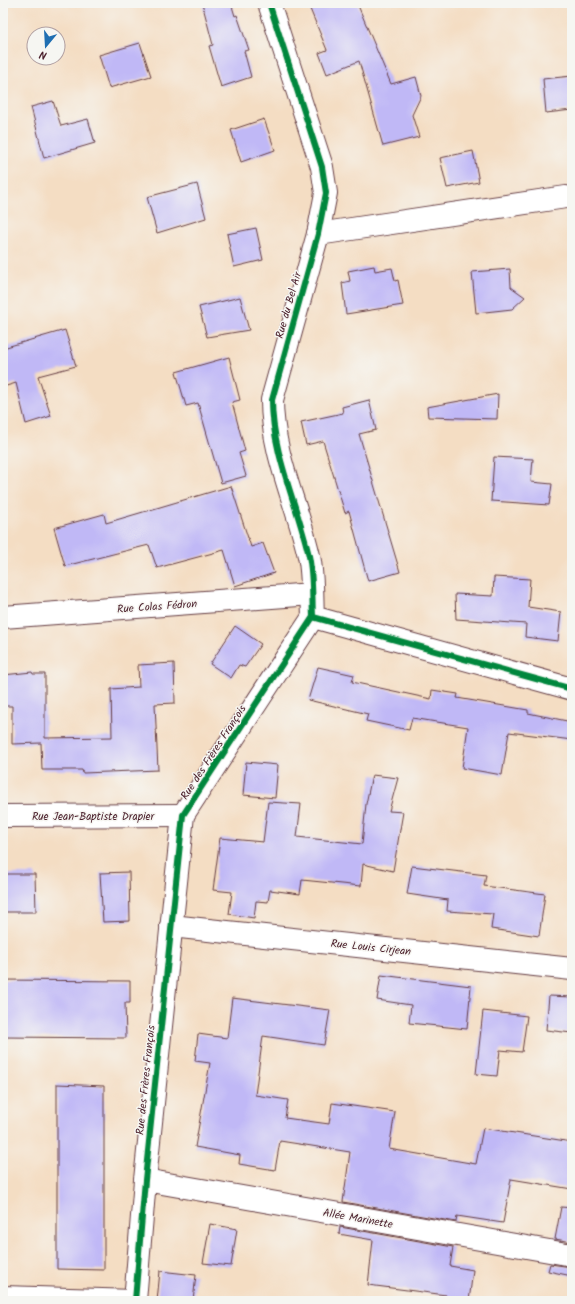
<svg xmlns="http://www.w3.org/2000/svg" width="575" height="1304" font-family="Kalam,sans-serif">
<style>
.building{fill:#c0b8f6}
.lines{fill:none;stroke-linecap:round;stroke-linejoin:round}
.minor-casing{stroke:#643c42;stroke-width:24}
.minor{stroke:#fff;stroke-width:22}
.cycleway-casing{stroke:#f6f6f2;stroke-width:8}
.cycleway{stroke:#00873e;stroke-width:6}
.labels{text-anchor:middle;stroke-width:3;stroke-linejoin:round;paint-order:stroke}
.street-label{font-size:11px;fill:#4a1f2b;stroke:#f6f6f2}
</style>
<rect width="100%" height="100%" fill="#f6f6f2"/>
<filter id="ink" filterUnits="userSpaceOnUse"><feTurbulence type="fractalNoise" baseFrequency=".025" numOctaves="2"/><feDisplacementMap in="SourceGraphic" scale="8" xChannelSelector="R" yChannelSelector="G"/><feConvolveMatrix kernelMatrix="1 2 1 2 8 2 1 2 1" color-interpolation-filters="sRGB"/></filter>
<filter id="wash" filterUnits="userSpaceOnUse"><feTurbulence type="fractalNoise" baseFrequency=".012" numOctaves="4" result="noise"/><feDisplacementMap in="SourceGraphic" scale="16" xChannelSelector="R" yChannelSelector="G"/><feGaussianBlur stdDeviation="0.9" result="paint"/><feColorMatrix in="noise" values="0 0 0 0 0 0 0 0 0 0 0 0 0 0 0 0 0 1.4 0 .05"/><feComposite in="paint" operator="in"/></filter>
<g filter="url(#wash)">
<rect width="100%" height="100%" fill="#f4ddc3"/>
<g id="blocks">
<g class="building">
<polygon points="202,3 231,3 235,16 237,15 249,50 244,51 251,77 221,87 209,46 213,45"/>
<polygon points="320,3 357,3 391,84 416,77 421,96 412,115 419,137 383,146 359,61 327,74 319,53 327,50 310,9"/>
<polygon points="140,43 151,76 109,88 99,55"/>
<polygon points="572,76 572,110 546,113 543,79"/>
<polygon points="53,101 61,126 88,119 95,143 44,158 31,107"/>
<polygon points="264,119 275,150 241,162 231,130"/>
<polygon points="473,151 479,182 447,188 440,158"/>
<polygon points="197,184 206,218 157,233 147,197"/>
<polygon points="256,228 263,260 234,267 227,234"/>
<polygon points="374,266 375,271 392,268 395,281 398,280 403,305 346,314 342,283 350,281 348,271"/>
<polygon points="510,269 511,287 525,297 512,309 476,313 472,272"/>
<polygon points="240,297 249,330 207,337 199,307"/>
<polygon points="65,330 76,366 38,376 51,416 26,424 16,383 3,387 3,348"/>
<polygon points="229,357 240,400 232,402 245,451 239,453 246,476 221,483 198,403 186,406 176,372"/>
<polygon points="498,394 497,419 428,417 427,407"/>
<polygon points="369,400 376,430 359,434 400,572 368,581 349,511 345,513 323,441 306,445 301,422 343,413 342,407"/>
<polygon points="494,457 533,459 531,482 552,484 549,505 491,501"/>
<polygon points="231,486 251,547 263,543 274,573 235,586 224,550 157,568 149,545 65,566 54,528 104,514 106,523"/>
<polygon points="494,577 530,579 528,607 561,612 558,641 525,637 526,624 456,619 455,594 493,596"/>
<polygon points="235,626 261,644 245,667 239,665 231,678 210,664"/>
<polygon points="174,663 175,703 155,704 158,770 83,773 82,770 42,770 41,743 12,744 12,706 3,706 3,675 32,672 33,674 45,674 45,738 112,737 111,689 139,687 138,665"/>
<polygon points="318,667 354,675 352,682 431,699 432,690 458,694 457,698 528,710 528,713 572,722 572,740 509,732 502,775 462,768 468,727 412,718 409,730 366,721 368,714 308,700"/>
<polygon points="246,762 278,765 275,798 243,795"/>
<polygon points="372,775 398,778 389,811 403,812 393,871 363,864 361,886 302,880 300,894 270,890 268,902 256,901 254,918 229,914 232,892 213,890 220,838 263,842 268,802 301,804 297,837 362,844 366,804"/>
<polygon points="412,866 486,875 484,886 545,894 539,936 491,929 493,914 447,911 448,900 407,894"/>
<polygon points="129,872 130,921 103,922 100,873"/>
<polygon points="3,874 35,874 36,912 3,912"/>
<polygon points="381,975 471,986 467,1029 409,1023 411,1005 377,1000"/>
<polygon points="3,980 130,981 130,1003 125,1003 126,1038 3,1037"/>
<polygon points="549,996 572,997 572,1033 546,1030"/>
<polygon points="232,998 330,1010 324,1045 263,1036 255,1095 288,1100 285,1118 329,1124 332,1103 395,1112 389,1149 476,1164 483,1128 572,1142 572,1189 511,1179 503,1223 457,1216 456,1222 343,1202 350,1152 280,1141 275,1170 239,1164 240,1155 195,1147 210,1063 195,1061 198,1034 227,1038"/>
<polygon points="483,1011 527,1016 522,1052 500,1050 497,1076 476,1074"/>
<polygon points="57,1084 104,1086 104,1270 57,1269"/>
<polygon points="561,1207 572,1208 572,1242 555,1239"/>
<polygon points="210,1224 237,1229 231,1266 203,1263"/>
<polygon points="340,1227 453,1247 450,1266 473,1270 469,1301 445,1301 446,1295 368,1285 373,1240 339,1234"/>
<polygon points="550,1264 572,1267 572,1276 548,1271"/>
<polygon points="160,1271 196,1275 193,1301 157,1301"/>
</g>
</g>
</g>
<g filter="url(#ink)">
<use href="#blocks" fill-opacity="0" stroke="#643c42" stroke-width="1"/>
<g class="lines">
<defs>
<g id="minor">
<path d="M 269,3 L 322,167 L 326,193 L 318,234 L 272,400 C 272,454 297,503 309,556 C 313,575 312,597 313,617"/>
<polyline points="318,234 566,197"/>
<polyline points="3,617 312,594"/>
<polyline points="3,816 183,815"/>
<polyline points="171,926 572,969"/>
<polyline points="145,1180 572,1255"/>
<polyline points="3,1297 135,1301"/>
<polyline points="135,1301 145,1180 183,815 313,617 572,689"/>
</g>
</defs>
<use href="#minor" class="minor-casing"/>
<use href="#minor" class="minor"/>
<defs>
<g id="cycleway">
<path d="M 269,3 L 322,167 L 326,193 L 318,234 L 272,400 C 272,454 297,503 309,556 C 313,575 312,597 313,617"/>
<polyline points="135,1301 145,1180 183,815 313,617 572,689"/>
</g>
</defs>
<use href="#cycleway" class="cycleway-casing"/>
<use href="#cycleway" class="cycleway"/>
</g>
</g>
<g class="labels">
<g class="street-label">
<text transform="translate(288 305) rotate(-74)" y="4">Rue du Bel Air</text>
<text transform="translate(157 606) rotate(-4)" y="4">Rue Colas Fédron</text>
<text transform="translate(213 752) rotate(-57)" y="4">Rue des Frères François</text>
<text x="93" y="820">Rue Jean-Baptiste Drapier</text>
<text transform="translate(371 947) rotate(6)" y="4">Rue Louis Cirjean</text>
<text transform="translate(145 1080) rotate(-84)" y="4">Rue des Frères François</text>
<text transform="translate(358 1218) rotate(10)" y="4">Allée Marinette</text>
</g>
</g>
<rect width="575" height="1304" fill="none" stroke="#f6f6f2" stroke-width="16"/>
<g transform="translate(46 46) rotate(198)"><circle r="19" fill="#f6f6f2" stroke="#b1a0a2"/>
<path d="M0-3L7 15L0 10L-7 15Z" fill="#1f6fb2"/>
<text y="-6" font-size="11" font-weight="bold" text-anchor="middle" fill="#4a1f2b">N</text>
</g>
</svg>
